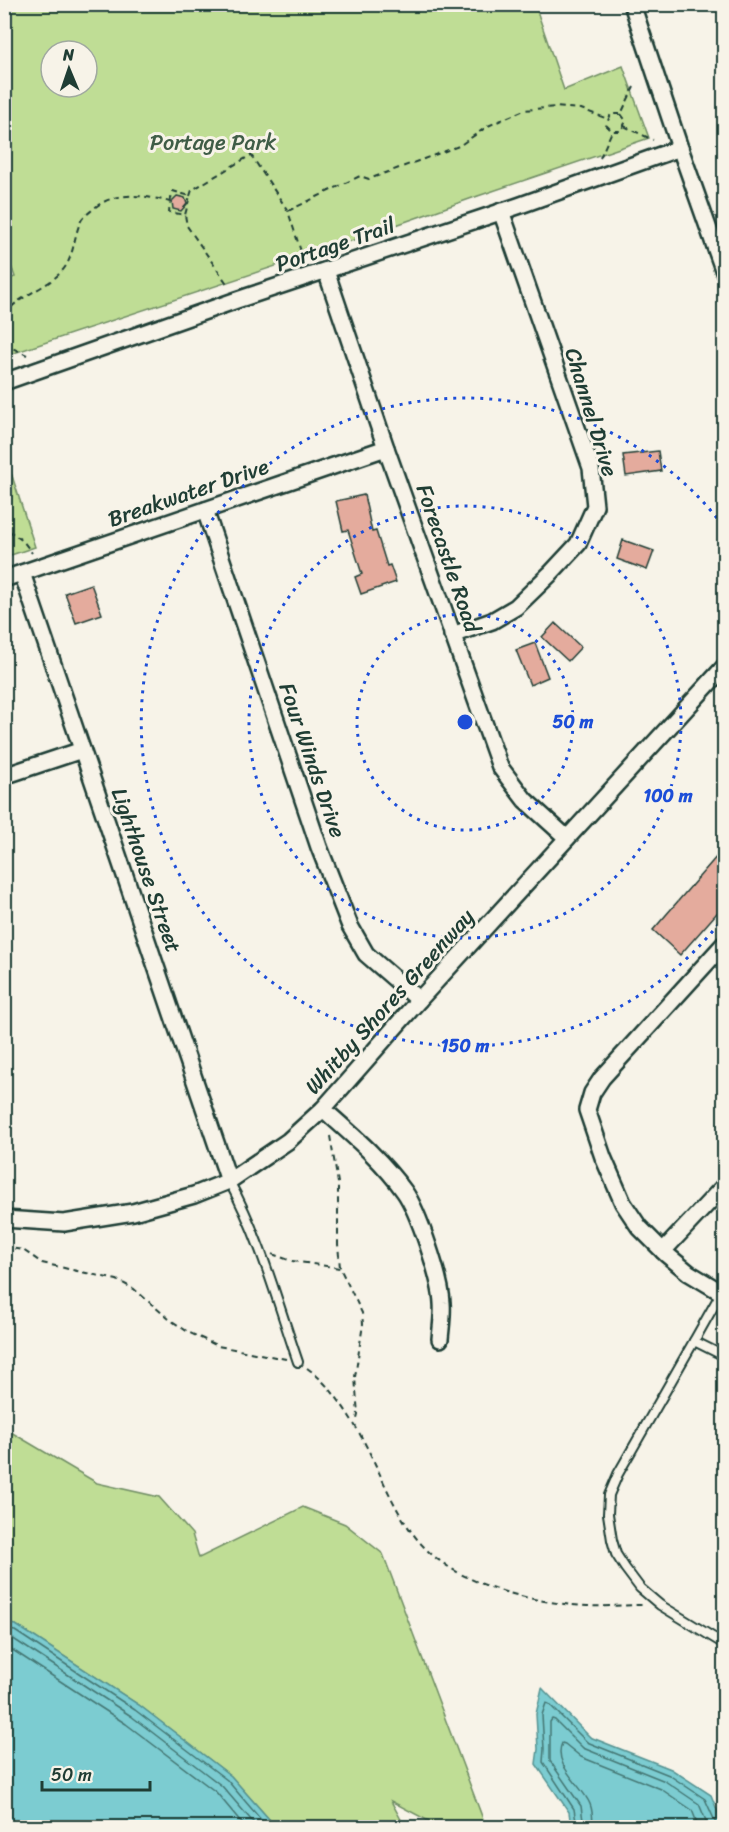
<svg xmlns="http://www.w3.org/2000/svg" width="729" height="1832" font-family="Sriracha,sans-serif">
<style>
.green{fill:#bfdd95;stroke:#6f8d64;stroke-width:1.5;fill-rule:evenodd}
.water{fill:#7bccd1;stroke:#569392;stroke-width:1.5}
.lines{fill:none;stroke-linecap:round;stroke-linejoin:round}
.shore{stroke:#447673;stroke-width:1.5}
.building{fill:#e4ab9d;stroke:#1f3d34;stroke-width:1.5}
.lane-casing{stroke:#1f3d34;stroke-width:12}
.street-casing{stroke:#1f3d34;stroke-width:20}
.path{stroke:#1f3d34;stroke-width:2;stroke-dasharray:6 4.5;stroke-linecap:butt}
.lane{stroke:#f7f3e8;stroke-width:8}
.street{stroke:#f7f3e8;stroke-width:15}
.ring{fill:none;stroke:#1d4ed8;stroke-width:3;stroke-dasharray:3 6}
.labels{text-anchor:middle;stroke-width:6;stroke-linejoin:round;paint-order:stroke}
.park-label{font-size:22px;fill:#3f5d47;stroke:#f7f3e8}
.street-label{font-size:22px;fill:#1f3d34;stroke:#f7f3e8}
.centre{fill:#1d4ed8;stroke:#f7f3e8;stroke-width:3}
.ring-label{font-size:18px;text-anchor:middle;font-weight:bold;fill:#1d4ed8;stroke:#f7f3e8;stroke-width:6;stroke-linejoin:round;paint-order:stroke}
</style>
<rect width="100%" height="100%" fill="#f7f3e8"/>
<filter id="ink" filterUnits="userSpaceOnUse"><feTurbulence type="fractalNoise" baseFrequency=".0167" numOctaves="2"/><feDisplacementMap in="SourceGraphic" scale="12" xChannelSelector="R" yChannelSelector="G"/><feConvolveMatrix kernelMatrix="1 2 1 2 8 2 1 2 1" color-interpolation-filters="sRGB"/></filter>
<g filter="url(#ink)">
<g class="green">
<path d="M 4,5 L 535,5 L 564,90 L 623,66 L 649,138 L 478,196 L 348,242 L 5,356 L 5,280 L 15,277 L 4,246 ZM 51,51 L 87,51 L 87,87 L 51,87 Z"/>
<polygon points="5,454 35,547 5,557 4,557"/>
<polygon points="4,1428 97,1483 159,1497 192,1534 199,1558 303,1507 345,1524 383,1554 486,1827 440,1827 391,1801 405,1827 276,1827 231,1776 139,1705 16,1625 5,1623"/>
</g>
<g class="water">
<polygon points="4,1623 16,1625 139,1705 231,1776 276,1827 5,1827"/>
<polygon points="542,1688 590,1737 671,1769 711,1795 724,1827 571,1827 569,1812 536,1764 538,1749 536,1714"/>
</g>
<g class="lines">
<g class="shore">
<polyline points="4,1629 15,1631 135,1710 227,1780 268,1828"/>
<polyline points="4,1636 12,1638 131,1716 222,1786 258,1828"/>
<polyline points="4,1646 8,1647 126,1724 216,1792 246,1828"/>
<polyline points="577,1828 574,1809 543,1762 544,1749 542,1715 546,1703 549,1704 587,1742 669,1775 705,1799 718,1828"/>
<polyline points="584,1828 581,1806 550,1761 550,1722 552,1719 555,1720 583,1748 665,1781 699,1804 709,1828"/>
<path d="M 593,1828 C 593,1820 593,1811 590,1804 C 582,1785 552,1765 562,1743 L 565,1744 L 581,1757 L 661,1789 L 692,1810 L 699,1828"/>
</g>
</g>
<g class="building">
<polygon points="177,196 185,198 187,204 181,211 173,209 172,201"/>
<polygon points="658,451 661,471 626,476 623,455"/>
<polygon points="364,495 372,532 376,531 387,566 390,565 396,582 361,594 355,577 362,574 348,530 343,531 336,501"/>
<polygon points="623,540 654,551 647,570 617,559"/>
<polygon points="91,584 102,614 76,623 65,593"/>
<polygon points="555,623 581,647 568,661 542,637"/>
<polygon points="535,643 548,677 530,685 516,650"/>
<polygon points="724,848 724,905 680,955 653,930"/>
</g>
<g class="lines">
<defs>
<g id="lane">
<path d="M 229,1181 C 260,1237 277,1301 298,1362"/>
<polyline points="694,1341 721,1293"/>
<polyline points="724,1356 694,1341 618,1474 609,1495 608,1514 612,1540 616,1554 625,1568 640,1588 660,1605 724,1644"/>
</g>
<g id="street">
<polyline points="632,4 680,148 724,272"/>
<polyline points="326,271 386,448 500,767 525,800 567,838"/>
<polyline points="4,382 237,300 518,206 680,148"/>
<polyline points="205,510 319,847 350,926 366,954 419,1000"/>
<polyline points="22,573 229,1181"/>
<polyline points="4,579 386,448"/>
<polyline points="452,635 492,621 516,607 550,574 578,544 595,506 591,468 501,211"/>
<polyline points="4,776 82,750"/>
<polyline points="724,944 602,1078 592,1093 587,1110 603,1157 623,1203 639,1227 666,1254 689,1273 724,1294"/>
<path d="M 323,1109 C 352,1135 381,1159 404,1191 C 418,1210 441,1279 442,1303 C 443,1315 441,1327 440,1339"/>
<polyline points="4,1219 64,1223 133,1212 194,1195 229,1181 288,1141 323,1109 419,1000 724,667"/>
<polyline points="663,1251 724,1186"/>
</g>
</defs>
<use href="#lane" class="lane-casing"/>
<use href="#street" class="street-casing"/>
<g class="path">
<polyline points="621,114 626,121 621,131 612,131 606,125 611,114 621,114 634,87"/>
<polyline points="624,126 653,140"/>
<polyline points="600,158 612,131"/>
<polyline points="190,196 192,190 251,155 288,211 304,261"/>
<polyline points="170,202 173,191 190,196 185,215"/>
<polyline points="288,211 360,176 369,179 459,146 488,126 524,110 555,107 581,109 608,119"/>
<path d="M 4,315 C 19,295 46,289 62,271 C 75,257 73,235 82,219 C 84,216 89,213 92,210 C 114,190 144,195 170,202 L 169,212 L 185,215 L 187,226 L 228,285"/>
<polyline points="4,344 27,355"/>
<polyline points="4,522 8,530 4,536"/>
<polyline points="8,530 23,541 32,553"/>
<polyline points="330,1136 338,1183 338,1244 340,1268 362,1313 363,1324 355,1377 358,1415 356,1423"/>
<polyline points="4,1247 23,1250 42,1263 117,1280 134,1289 169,1319 188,1332 218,1346 286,1359"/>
<polyline points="272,1254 292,1261 340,1268"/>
<path d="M 307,1368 C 338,1390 361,1434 377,1468 C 390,1496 404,1527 426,1549 C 464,1587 535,1603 587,1606 C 605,1607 624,1605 642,1605"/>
</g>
<use href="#lane" class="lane"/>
<use href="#street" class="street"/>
</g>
</g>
<g class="ring">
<circle cx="465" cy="722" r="108"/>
<circle cx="465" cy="722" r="216"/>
<path d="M724 917A324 324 0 1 1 724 527"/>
</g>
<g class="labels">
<g class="park-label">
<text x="213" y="150">Portage Park</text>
</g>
<g class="street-label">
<text transform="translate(335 244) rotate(-19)" y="8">Portage Trail</text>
<text transform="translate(592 412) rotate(73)" y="8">Channel Drive</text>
<text transform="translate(188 492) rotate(-19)" y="8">Breakwater Drive</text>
<text transform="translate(449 558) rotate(71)" y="8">Forecastle Road</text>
<text transform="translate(313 760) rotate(71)" y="8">Four Winds Drive</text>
<text transform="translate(147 870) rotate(71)" y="8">Lighthouse Street</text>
<text transform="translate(389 1001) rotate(-48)" y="8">Whitby Shores Greenway</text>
</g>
</g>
<circle cx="465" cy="722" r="9" class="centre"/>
<g class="ring-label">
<text x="573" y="728">50 m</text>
<text x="668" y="802">100 m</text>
<text x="465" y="1052">150 m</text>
</g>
<rect width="729" height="1832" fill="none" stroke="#f7f3e8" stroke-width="24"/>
<rect x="12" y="12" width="705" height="1808" fill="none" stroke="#1f3d34" stroke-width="2" filter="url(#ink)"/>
<g transform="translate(69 69) rotate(358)"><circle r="28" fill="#f7f3e8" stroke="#a1aaa0" stroke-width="1.5"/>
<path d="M0-4.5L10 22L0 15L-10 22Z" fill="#1f3d34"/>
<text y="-9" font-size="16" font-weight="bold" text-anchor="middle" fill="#1f3d34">N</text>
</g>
<path d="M42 1781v9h108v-9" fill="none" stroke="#1f3d34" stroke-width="3"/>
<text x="51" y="1781" font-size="18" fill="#1f3d34" stroke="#f7f3e8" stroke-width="4.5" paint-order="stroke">50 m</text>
</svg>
